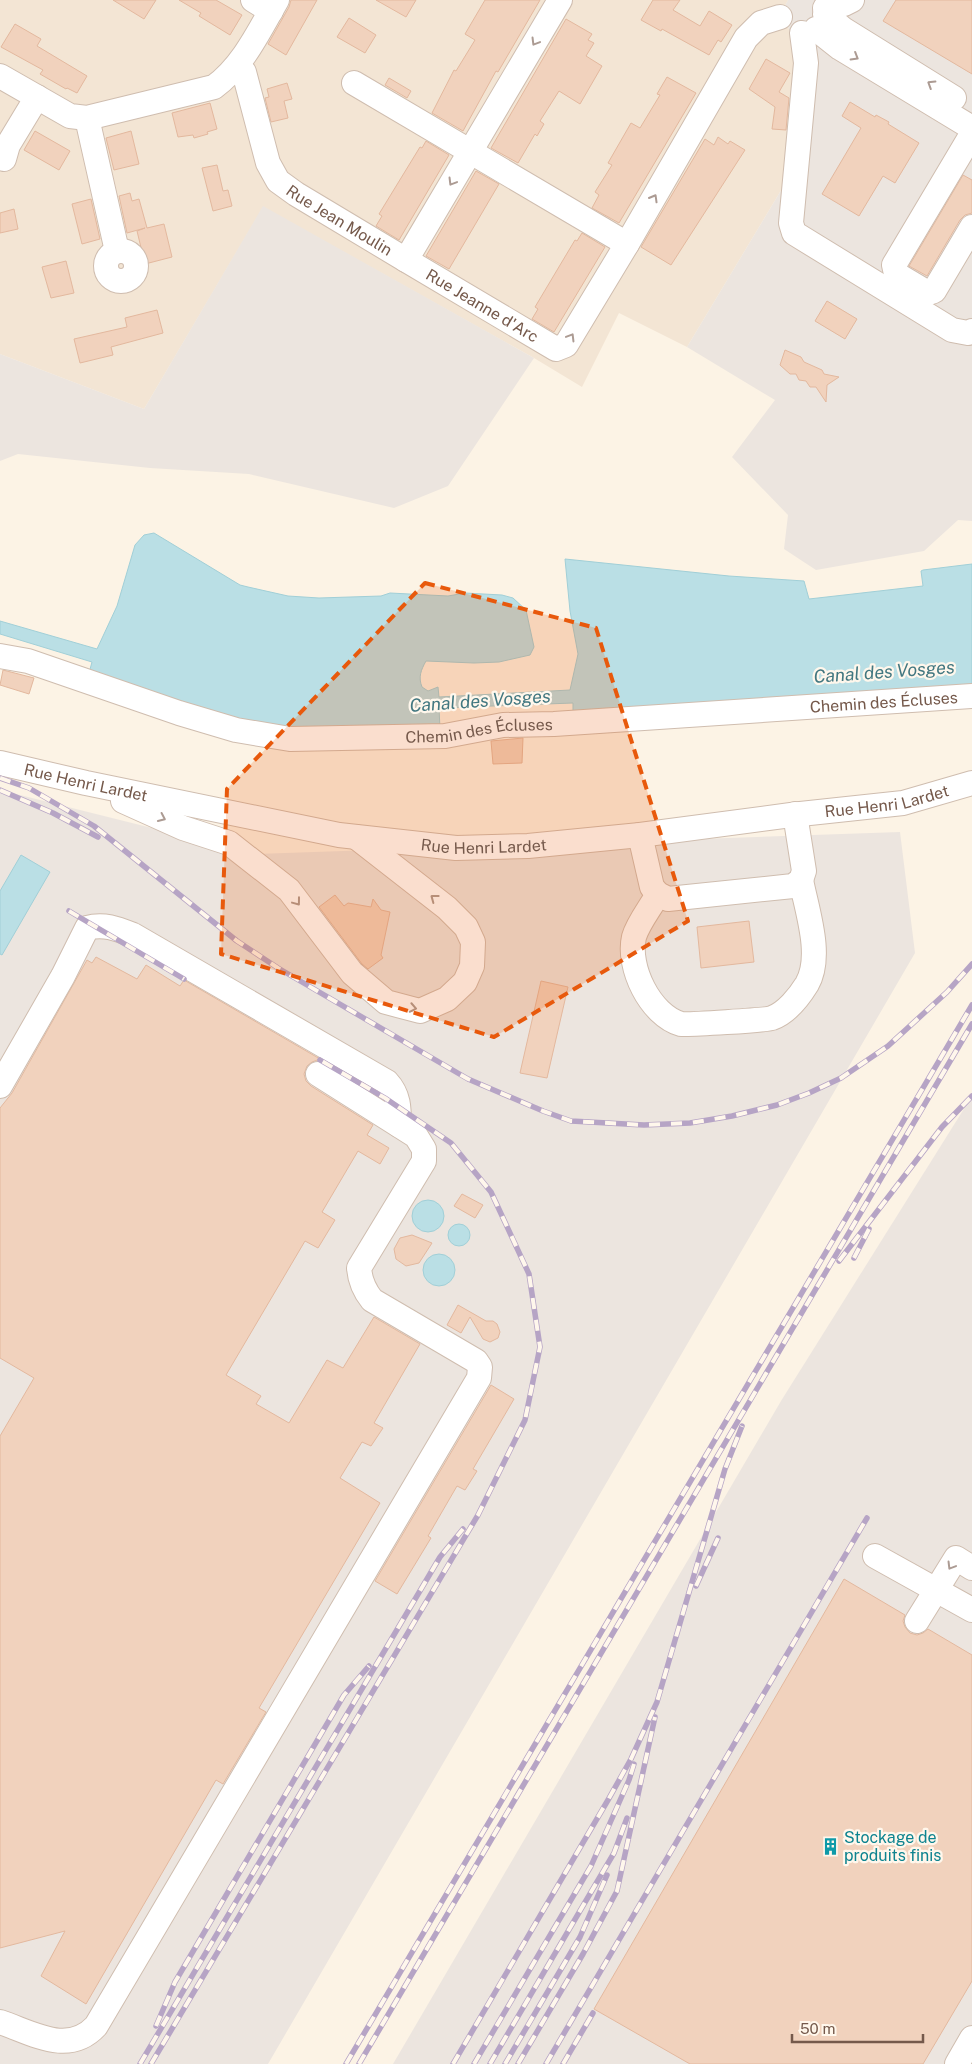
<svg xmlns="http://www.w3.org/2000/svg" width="972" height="2064" font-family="'Public Sans',sans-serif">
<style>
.residential{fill:#f3e5d4}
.industrial{fill:#ece5df}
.water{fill:#badfe5;stroke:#a1cfd7}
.building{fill:#f1d2bd;stroke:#e3b89e}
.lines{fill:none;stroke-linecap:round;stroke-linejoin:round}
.minor-casing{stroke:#cfbdaf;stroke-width:26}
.minor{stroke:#fff;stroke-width:24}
.rail-casing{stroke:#b6a4c5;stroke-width:5.5}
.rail{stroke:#fff7ec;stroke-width:4;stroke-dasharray:11;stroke-linecap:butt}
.oneway{stroke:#ac9b93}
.marked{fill:#e8590c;fill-opacity:0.2;stroke:#e8590c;stroke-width:4;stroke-dasharray:10 6;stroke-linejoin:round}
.labels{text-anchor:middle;stroke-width:4.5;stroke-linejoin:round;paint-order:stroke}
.street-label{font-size:16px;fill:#75594b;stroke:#fff7ec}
.culture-label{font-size:16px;fill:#0d838f;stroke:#fff7ec;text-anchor:start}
.water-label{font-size:18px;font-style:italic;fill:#427780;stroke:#fff7ec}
</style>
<rect width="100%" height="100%" fill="#fcf3e5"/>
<polygon class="residential" points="0,0 788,0 782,11 802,64 783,187 687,347 619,313 582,387 534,358 263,207 144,409 0,354"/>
<g class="industrial">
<polygon points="788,0 972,0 972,521 958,520 924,551 816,570 784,549 788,515 732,457 775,400 687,347 783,187 802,64 782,11"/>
<polygon points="263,206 534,358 448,486 394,508 249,474 150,468 18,454 0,461 0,354 144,409"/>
<polygon points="0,790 256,854 900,832 915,953 268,2064 0,2064"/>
<polygon points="972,1096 972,2064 393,2064 781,1401"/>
</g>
<g class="water">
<path d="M 154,533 L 240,585 L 248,587 L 288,596 L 319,598 L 381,596 L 390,593 L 448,596 L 465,593 L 502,595 L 513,598 L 526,610 L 534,647 L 530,655 L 499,662 L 474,663 L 426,661 C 421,670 418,677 422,687 L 428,691 L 438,687 L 439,697 L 570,690 L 578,654 L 570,611 L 565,559 L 729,576 L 804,581 L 809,599 L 923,586 L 921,571 L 923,570 L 972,564 L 972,688 L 573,711 L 573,703 L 439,708 L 440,729 L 315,731 L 241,723 L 89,673 L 92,662 L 0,634 L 0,621 L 97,649 L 117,606 L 135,545 L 144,535 Z"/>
<polygon points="21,855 50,872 2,955 0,954 0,891"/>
<circle cx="428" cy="1216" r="16"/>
<circle cx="459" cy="1235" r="11"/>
<circle cx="439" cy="1270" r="16"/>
</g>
<g class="building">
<polygon points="113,0 156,0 144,19"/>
<polygon points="179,0 216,0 242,15 230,35 199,16 201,13"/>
<polygon points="291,0 317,0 286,55 268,44 289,7"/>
<polygon points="376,0 416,0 406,17"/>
<polygon points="485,0 540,0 498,72 496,71 463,131 432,113 454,70 456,71 475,40 465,34"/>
<polygon points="653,0 680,0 673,10 700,26 709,11 732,25 721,42 718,40 709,55 662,29 661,31 641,20"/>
<polygon points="896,0 972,0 972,74 883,21"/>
<polygon points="349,18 376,35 365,53 337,37"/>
<polygon points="566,19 592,34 588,40 594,43 586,56 602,66 580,104 559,91 540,121 544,124 537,136 535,134 518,163 491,148"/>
<polygon points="15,24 41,39 37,46 87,76 77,93 67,88 66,89 40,74 43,70 1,47"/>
<polygon points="766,59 790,73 779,92 789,98 786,130 772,129 775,107 749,89"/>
<polygon points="667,77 696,93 619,223 592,208 599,195 595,192 612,165 608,163 631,123 640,128 660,95 657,94"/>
<polygon points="389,78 411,91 407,98 385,85"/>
<polygon points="287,83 292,99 284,101 288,118 271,122 265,98 269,97 267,89"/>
<polygon points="850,102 875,117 876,115 889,122 888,124 919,143 895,183 883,176 859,216 822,194 861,128 842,116"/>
<polygon points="210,103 217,129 207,132 208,134 194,138 193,135 178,137 172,113"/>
<polygon points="35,131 70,151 59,170 24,150"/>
<polygon points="131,131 139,164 114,170 106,138"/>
<polygon points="718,137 728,144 730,141 745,150 671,265 641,247 705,139 714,145"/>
<polygon points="426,141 449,155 399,240 376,226 382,216 379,214 420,147 422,148"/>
<polygon points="217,165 223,191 228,190 232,206 213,211 202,168"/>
<polygon points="476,171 499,184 449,269 426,256"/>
<polygon points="963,175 972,180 972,213 965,215 960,220 927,276 909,266"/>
<polygon points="130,193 132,201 139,199 147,228 164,224 172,257 145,264 137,231 145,228 127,233 119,196"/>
<polygon points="91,199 100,239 82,244 72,204"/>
<polygon points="14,209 18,229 0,233 0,213"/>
<polygon points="582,233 605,247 554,332 532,319 538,309 535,307 575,240 577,241"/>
<polygon points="66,261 74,293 51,298 42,267"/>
<polygon points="827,301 857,319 845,339 815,321"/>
<polygon points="157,310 163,333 111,347 113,355 80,363 74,339 127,327 125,318"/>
<polygon points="785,350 801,357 804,362 822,370 824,374 839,377 827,385 826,402 816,387 810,387 806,381 799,380 796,374 790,374 780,365"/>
<polygon points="3,670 34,678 29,694 0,685"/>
<polygon points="523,738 522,763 493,764 491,741"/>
<polygon points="335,895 344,906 348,903 371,907 373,899 381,910 390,912 381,955 383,958 368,969 362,964 319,907"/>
<polygon points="749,921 754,962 701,968 697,927"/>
<polygon points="96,957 137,979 146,965 180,986 184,980 320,1059 312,1062 307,1066 304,1074 306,1081 311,1086 373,1125 367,1135 389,1148 380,1164 358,1151 322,1212 335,1220 318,1248 305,1241 226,1375 261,1396 256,1404 289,1423 327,1360 343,1368 374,1317 420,1344 374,1423 383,1428 371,1446 362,1442 340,1478 380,1503 259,1708 266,1712 223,1784 216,1780 86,2004 41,1976 65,1931 0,1948 0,1436 34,1378 0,1358 0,1108 12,1093 87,960 92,963"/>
<polygon points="541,981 568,987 547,1078 520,1073"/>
<polygon points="462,1194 483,1205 475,1218 454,1206"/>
<polygon points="412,1235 432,1243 419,1263 406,1266 396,1259 394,1249 400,1238"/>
<polygon points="458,1305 486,1321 493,1321 497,1324 500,1332 498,1338 490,1342 483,1339 470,1317 461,1333 447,1325"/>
<polygon points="491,1385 514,1399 473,1469 477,1471 465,1490 457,1486 428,1536 431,1538 397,1594 375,1581"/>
<polygon points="844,1579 905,1615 903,1621 905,1627 910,1633 917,1635 923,1633 928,1629 972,1655 972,1981 923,2064 690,2064 594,2009"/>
</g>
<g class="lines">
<defs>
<g id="minor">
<polyline points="253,0 271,11"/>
<path id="s1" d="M 560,0 L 406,260 L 556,349 L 566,345 L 627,244 L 746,38 L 761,23 L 780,17"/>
<polyline points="825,8 844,4 852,0"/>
<polyline points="825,14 843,29 954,98"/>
<polyline points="816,29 840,48 972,128"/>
<polyline points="802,33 806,63 791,223 794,233 952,330 968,333 972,331"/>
<path id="s2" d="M 238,66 L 244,72 L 268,163 L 278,181 L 296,194 L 406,260"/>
<path d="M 0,76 L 70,116 L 87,118 L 214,87 C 243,66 259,31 277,0"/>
<polyline points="354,83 627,244"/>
<polyline points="87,118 117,251"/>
<polyline points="972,134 894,265 896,274 928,293 934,291 972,227"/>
<polyline points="4,159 8,145 37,97"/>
<circle cx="121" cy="266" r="15"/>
<path id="s3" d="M 0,656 L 28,661 L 179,713 L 236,730 L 290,739 L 445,736 L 503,725 L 554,724 L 972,696"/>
<path id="s4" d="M 0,763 L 86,783 L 339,835 L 456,848 L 528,846 L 640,835 L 791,815 L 903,803 L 972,783"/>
<polyline points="123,801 183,828 229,843 289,890 352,973 386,1002 420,1011 447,999 465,982 472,966 473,942 466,927 447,908 356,837"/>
<polyline points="640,835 652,887 658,894 668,899 793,886 801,880 804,871 795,814"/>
<path d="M 658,894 C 651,907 638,923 634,937 C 627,967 650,1015 681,1024 C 686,1025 767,1020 772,1018 C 786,1013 799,997 807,984 C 823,956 807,911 801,880"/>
<path d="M 0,1086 L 63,976 L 87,928 C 104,923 118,929 133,935 L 387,1082 C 399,1095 399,1108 399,1125"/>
<polyline points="875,1556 972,1610"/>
<polyline points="917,1621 956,1558 972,1568"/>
<path d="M 0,2022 C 33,2033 68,2056 96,2026 L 479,1378 L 480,1367 L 476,1361 L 372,1300 C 364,1290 360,1281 359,1268 L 424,1161 L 424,1149 L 416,1136 L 318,1074"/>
<polyline points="957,2064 972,2038"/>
</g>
</defs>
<use href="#minor" class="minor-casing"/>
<use href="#minor" class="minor"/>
<defs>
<g id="rail">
<polyline points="0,778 29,788 94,826 237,941 278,968 468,1079 543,1111 571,1121 644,1125 690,1123 732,1116 777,1105 809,1093 841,1078 888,1046 947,992 972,964"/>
<polyline points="0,790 53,813 98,837"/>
<polyline points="69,911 184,979"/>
<polyline points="854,1258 869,1229"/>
<polyline points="839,1261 942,1127 972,1096"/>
<polyline points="696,1586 718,1538"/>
<polyline points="156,2026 175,1982 344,1695 369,1666"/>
<polyline points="140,2064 440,1557 463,1529"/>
<polyline points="151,2064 478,1515 525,1420 540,1347 529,1274 491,1192 451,1143 385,1098 320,1060"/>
<polyline points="346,2064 972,1005"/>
<polyline points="359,2064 972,1024"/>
<polyline points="453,2064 608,1800 631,1759 657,1702 725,1469 742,1426"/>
<polyline points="474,2064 591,1866 629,1780 634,1764"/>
<polyline points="490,2064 614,1853 627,1818"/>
<polyline points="505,2064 580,1937 607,1875"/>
<polyline points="518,2064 583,1954 617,1891 655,1717"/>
<polyline points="546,2064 867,1518"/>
<polyline points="563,2064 593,2013"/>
</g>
</defs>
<use href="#rail" class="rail-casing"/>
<use href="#rail" class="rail"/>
</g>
<defs><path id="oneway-chevron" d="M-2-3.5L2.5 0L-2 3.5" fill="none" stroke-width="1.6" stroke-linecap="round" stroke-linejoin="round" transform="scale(1.25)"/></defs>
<g class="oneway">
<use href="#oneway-chevron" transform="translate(535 42) rotate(121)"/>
<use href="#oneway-chevron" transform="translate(855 57) rotate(31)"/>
<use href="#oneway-chevron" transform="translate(931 84) rotate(-148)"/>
<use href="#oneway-chevron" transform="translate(452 182) rotate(121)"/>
<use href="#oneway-chevron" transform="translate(654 198) rotate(-60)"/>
<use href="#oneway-chevron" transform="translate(571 337) rotate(-59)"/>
<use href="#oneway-chevron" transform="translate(162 818) rotate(25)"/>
<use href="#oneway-chevron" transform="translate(434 898) rotate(-143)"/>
<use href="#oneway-chevron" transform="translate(297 902) rotate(53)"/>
<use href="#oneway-chevron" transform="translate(413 1008) rotate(11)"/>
<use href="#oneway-chevron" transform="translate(951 1566) rotate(121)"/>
</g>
<path class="marked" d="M 425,583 L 596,628 L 688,921 L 494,1037 L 221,954 L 227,789 Z"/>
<defs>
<symbol id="building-bare" viewBox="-9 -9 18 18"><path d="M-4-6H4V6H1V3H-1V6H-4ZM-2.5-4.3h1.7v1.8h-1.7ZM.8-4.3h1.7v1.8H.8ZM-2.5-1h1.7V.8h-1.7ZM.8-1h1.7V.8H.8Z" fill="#0f9aa8" stroke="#fff7ec" stroke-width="2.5" paint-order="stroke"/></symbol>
</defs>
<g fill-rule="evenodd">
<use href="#building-bare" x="818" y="1834" width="25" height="25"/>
</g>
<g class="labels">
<g class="street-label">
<text dy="6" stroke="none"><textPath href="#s2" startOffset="196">Rue Jean Moulin</textPath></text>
<text dy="6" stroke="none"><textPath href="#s1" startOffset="391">Rue Jeanne d'Arc</textPath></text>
<text dy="6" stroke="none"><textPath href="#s3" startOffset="898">Chemin des Écluses</textPath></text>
<text dy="6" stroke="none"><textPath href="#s3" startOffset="492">Chemin des Écluses</textPath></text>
<text dy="6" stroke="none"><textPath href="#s4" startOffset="88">Rue Henri Lardet</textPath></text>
<text dy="6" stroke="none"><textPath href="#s4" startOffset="898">Rue Henri Lardet</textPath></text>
<text dy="6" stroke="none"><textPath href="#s4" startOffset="492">Rue Henri Lardet</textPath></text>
</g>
<g class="culture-label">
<text x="844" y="1843">Stockage de<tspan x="844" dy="18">produits finis</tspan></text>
</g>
<g class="water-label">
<text transform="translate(884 672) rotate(-4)" y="6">Canal des Vosges</text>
<text transform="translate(480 701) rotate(-4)" y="6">Canal des Vosges</text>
</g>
</g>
<path d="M792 2034v8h131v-8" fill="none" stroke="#75594b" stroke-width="2.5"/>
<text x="800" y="2034" font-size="15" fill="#75594b" stroke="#fff7ec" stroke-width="4" paint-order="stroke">50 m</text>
</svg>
